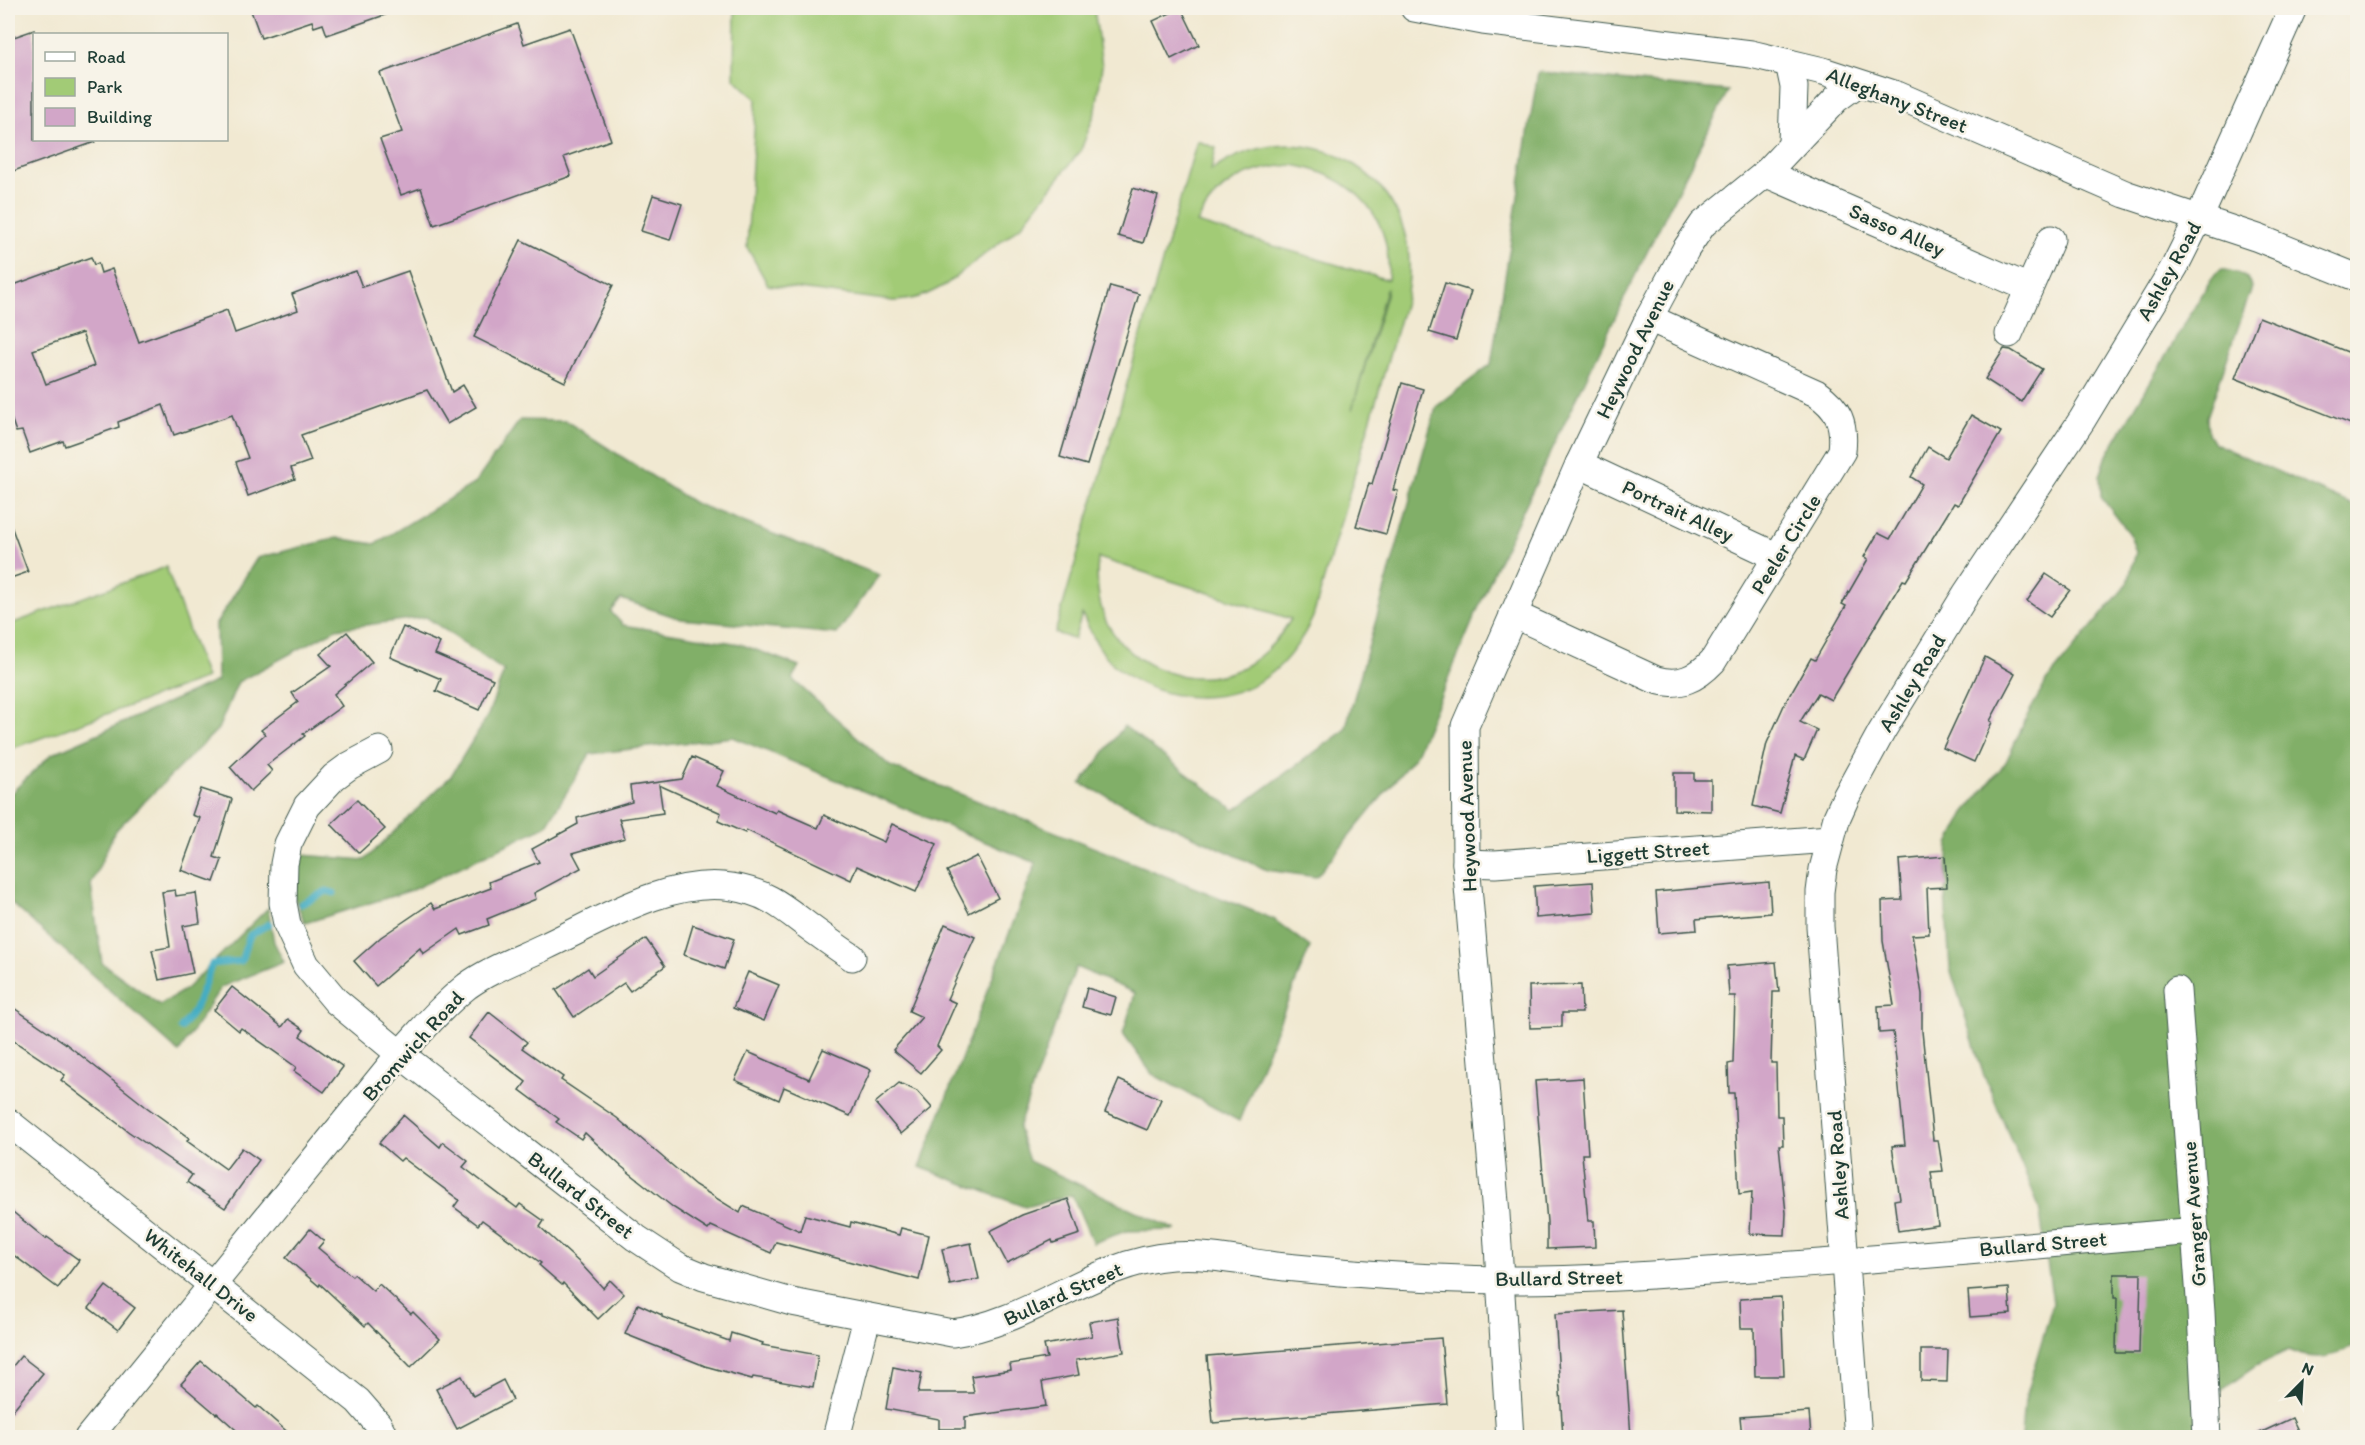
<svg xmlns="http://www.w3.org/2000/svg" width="2365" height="1445" font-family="Itim,sans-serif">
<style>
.green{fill:#a2cb76;stroke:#608455;stroke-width:1.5;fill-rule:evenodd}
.forest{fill:#81af67;stroke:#50764e;stroke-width:1.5}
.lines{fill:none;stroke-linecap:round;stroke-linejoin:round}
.stream{stroke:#44adc3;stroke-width:7}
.building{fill:#d2a6c8;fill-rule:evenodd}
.minor-casing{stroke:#3e574c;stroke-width:29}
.minor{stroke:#fff;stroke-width:27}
.labels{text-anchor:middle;stroke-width:5;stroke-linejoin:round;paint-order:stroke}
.street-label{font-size:21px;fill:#1f3d34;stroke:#f7f3e8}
</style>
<rect width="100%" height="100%" fill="#f7f3e8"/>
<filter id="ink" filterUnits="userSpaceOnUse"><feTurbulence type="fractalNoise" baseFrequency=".0167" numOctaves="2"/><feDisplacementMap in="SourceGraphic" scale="12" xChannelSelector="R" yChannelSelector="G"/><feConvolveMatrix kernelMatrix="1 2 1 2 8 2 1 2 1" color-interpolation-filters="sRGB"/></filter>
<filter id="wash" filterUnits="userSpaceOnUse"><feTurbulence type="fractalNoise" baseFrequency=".008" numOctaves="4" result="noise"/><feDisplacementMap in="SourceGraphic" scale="24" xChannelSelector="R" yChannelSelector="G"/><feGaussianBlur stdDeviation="1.35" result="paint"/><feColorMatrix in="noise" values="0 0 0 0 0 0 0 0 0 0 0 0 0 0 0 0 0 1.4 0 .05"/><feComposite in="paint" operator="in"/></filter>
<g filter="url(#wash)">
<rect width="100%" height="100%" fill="#f1e9d2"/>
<g class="green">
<path d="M 735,8 L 1094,8 L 1102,66 L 1096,110 L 1081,150 L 1021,226 L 945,285 C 925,296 916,300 893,301 L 768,285 L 747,247 L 756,99 L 734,78 Z"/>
<path d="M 1197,141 L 1216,148 L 1211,171 C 1308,102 1431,181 1406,298 L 1313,617 C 1303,638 1291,657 1273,672 C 1230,707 1162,704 1120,670 C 1101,656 1092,635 1082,614 L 1074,639 L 1055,633 ZM 1293,165 C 1354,176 1393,216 1388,280 L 1197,223 C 1217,182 1248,168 1293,165 ZM 1387,289 L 1386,295 L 1352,410 L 1386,289 ZM 1098,558 L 1099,558 L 1291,619 C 1280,637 1266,654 1247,665 C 1199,693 1131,671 1106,621 C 1097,601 1096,579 1098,558 Z"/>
<polygon points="166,567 206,678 8,750 8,625"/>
</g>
<g class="forest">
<polygon points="1538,72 1728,91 1634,278 1495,569 1415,756 1316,877 1267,870 1081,784 1124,726 1235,810 1345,730 1436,407 1491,364"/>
<path d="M 2222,269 C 2234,272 2248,274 2252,287 L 2207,417 L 2208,433 L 2214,443 L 2357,507 L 2357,1344 C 2335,1359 2312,1361 2288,1350 L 2256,1366 L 2196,1408 L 2196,1437 L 2021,1437 L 2024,1401 L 2053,1303 L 2039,1207 L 1983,1073 L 1950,968 L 1945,895 L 1949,844 L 1965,813 L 2006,762 L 2028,714 L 2047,681 L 2128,583 L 2136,552 L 2130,534 L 2101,497 L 2100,476 L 2107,455 L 2210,281 L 2216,273 Z"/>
<polygon points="520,420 566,421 694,503 879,575 837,634 681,619 621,599 611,612 623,625 740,644 799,666 792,679 890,766 1273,919 1310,947 1239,1121 1152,1074 1123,1034 1135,993 1076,967 1018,1128 1029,1161 1176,1230 1126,1231 1093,1243 1072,1195 1025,1207 920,1167 1036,863 733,737 590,754 546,826 412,890 305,923 294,897 302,855 365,860 451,776 488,715 504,671 426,617 336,629 238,682 218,729 115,831 91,885 102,963 160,1005 186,989 268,908 274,942 284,962 221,987 179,1052 8,900 8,796 52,754 217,681 216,624 257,558 337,538 375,544 475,483"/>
</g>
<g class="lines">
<g class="stream">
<polyline points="301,904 327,891 334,893"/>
<polyline points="181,1028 195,1009 212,964 241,961 250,935 269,924"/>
</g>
</g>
<g id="blocks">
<g class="building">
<polygon points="250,8 398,8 399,10 327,35 323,24 314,27 312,21 261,38"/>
<polygon points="1181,8 1199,45 1171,59 1153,21"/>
<polygon points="517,24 524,44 570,28 611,140 564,157 571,176 434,225 421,188 401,195 380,139 402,132 380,73"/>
<polygon points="34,30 34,140 95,140 95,142 8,173 8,39"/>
<polygon points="1133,188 1158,196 1143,243 1118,236"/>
<polygon points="653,195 682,204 670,240 641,231"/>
<polygon points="521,240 613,285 565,382 474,337"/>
<path d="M 91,257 L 94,265 L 98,263 L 101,273 L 112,269 L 139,342 L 227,310 L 235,333 L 298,310 L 292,294 L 337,277 L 356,271 L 362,287 L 408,271 L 452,392 L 463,385 L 476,407 L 447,424 L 427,390 L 301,435 L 311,461 L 291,468 L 295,479 L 248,496 L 236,462 L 248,458 L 232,415 L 174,435 L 163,405 L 118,422 L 119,427 L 65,446 L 63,441 L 30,453 L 22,431 L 16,432 L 8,409 L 8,287 ZM 82,333 L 94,366 L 46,384 L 33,350 Z"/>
<polygon points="1445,283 1471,291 1456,340 1429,332"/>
<polygon points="1110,286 1139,294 1087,465 1060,457"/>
<polygon points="2259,317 2358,356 2358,427 2235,378"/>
<polygon points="2004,349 2011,350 2042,369 2021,402 1985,379"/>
<polygon points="1402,383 1423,389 1393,490 1398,491 1386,534 1356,526 1369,483 1372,484"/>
<polygon points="1971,415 2001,432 1958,505 1954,503 1906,581 1903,580 1831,700 1818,693 1800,722 1817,730 1804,760 1795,756 1780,813 1753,806 1767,743 1785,703 1811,658 1815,660 1846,606 1842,604 1868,559 1864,557 1878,533 1890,539 1922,484 1911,477 1928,447 1946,458"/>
<polygon points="8,523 10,523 28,572 8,579"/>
<polygon points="2046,574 2070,590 2050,617 2027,601"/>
<polygon points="403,627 440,643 435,654 493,679 479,710 436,691 441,679 390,657"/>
<polygon points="347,632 372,662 334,694 342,706 303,734 305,736 267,765 272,771 251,791 230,767 265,734 261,730 298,702 292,693 331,666 320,654"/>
<polygon points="1985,657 2015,674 1990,721 1992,722 1974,762 1943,748"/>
<polygon points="692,757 724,771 717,786 775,813 777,810 818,828 824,815 884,842 892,824 937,844 916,892 857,866 851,880 746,830 745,833 718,821 721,813 659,785 663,813 619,819 625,838 573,853 581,868 534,893 536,899 487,919 489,925 462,935 459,929 423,954 420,948 376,986 354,961 381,937 431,903 435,909 491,888 489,882 539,862 532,849 578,824 577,818 632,802 630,786 682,779"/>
<polygon points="1674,773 1694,773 1694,780 1711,780 1711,811 1674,810"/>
<polygon points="201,789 232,799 214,857 222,860 214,882 181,870 200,818 192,815"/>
<polygon points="357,800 385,829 359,853 331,824"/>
<polygon points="977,856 998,898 969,913 947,871"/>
<polygon points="1945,856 1947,887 1927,888 1929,934 1912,935 1922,994 1922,1031 1933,1140 1938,1140 1943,1171 1931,1172 1938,1225 1898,1231 1894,1200 1900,1199 1892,1146 1905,1145 1893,1032 1879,1033 1878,1006 1894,1005 1883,941 1882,901 1902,900 1899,860"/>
<polygon points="1593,882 1595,913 1536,918 1534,886"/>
<polygon points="1769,882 1771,913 1696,919 1697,930 1659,933 1656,892"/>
<polygon points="175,890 176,896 196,893 200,923 183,926 193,973 159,980 152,950 170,947 162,892"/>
<polygon points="945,924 975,937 947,999 956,1003 937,1046 941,1050 921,1073 893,1050 922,1017 909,1011"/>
<polygon points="693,925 734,939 724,969 684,955"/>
<polygon points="646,939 665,966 630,991 624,983 574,1017 556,990 588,968 593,976"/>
<polygon points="1776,962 1779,992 1773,992 1771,1063 1776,1063 1777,1116 1782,1116 1783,1145 1779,1145 1786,1213 1785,1235 1750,1234 1752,1192 1739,1194 1734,1093 1729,1093 1728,1064 1733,1063 1735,996 1729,996 1727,966"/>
<polygon points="748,972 779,985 764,1021 733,1008"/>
<polygon points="1581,985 1582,1013 1562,1013 1562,1027 1530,1028 1529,986"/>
<polygon points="232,987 282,1027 288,1019 304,1030 300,1036 343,1067 324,1092 294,1071 296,1067 241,1028 239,1031 214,1010"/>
<polygon points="1087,988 1116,997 1111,1015 1082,1007"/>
<polygon points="8,1004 65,1043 145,1106 189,1138 187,1141 226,1169 242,1148 259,1160 225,1208 187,1182 192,1175 129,1132 61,1080 65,1075 8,1037"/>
<polygon points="489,1012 527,1042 522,1048 563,1077 561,1080 617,1118 695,1185 740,1213 743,1206 800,1231 805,1215 850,1227 851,1222 899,1235 901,1228 929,1235 919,1280 776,1242 771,1253 711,1226 708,1230 674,1208 622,1167 585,1133 581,1139 556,1122 559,1119 520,1090 526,1082 469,1038"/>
<polygon points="823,1049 871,1070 850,1116 784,1087 779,1100 735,1080 748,1052 809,1079"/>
<polygon points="1583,1078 1588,1154 1582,1154 1588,1221 1594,1221 1595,1247 1547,1249 1547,1222 1535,1081"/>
<polygon points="1119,1080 1161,1099 1147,1130 1105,1112"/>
<polygon points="899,1083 917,1091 932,1108 901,1134 875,1103"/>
<polygon points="403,1115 440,1147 443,1142 468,1161 463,1167 517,1208 520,1204 544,1221 540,1227 581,1264 603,1288 610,1280 624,1294 598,1319 563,1283 562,1285 539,1265 541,1263 482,1220 478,1225 454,1207 459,1200 403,1158 400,1161 379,1143"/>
<polygon points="1068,1199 1080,1234 1053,1243 1052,1240 1007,1263 990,1231 1022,1215"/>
<polygon points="8,1208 46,1239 47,1237 79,1260 58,1288 8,1251"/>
<polygon points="310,1229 324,1241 318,1248 352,1276 354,1274 373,1291 379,1284 411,1314 413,1312 440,1339 411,1367 368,1323 365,1326 320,1284 319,1286 286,1258"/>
<polygon points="971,1243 979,1279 950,1285 942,1249"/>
<polygon points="2114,1274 2141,1274 2139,1353 2116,1353 2117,1298 2114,1298"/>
<polygon points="106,1286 135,1308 118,1330 89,1308"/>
<polygon points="2009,1288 2011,1314 1970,1317 1968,1291"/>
<polygon points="1781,1297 1784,1376 1755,1376 1754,1328 1741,1328 1740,1299"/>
<polygon points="638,1304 662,1315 662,1317 729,1341 731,1333 763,1343 762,1345 818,1355 813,1387 753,1377 752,1379 705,1366 625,1334"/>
<polygon points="1622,1310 1631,1437 1563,1437 1555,1314"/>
<polygon points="1118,1317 1124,1352 1076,1360 1079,1375 1042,1382 1046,1406 965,1417 965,1429 939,1429 939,1419 886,1409 893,1367 922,1373 918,1393 974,1393 971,1376 1011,1370 1010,1364 1047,1358 1044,1345 1092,1336 1089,1322"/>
<polygon points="1441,1338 1447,1404 1213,1423 1207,1356"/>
<polygon points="1921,1350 1948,1350 1947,1382 1921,1381"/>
<polygon points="21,1356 43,1373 8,1416 8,1372"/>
<polygon points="201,1361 256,1408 258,1406 293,1437 244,1437 217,1413 216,1414 181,1384"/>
<polygon points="462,1376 473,1396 503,1380 513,1400 457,1429 436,1389"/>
<polygon points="1809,1412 1811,1437 1742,1437 1740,1417"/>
<polygon points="2292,1418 2301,1437 2251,1437"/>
</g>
</g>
</g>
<g filter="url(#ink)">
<use href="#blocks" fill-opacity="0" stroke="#3e574c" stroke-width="1.5"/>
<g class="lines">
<defs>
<g id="minor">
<polyline points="1414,8 1483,21 1751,54 1823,71 1897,95 2125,194 2258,238 2358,278"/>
<polyline points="1789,63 1794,87 1792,143"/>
<polyline points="1765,173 2029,288"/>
<polyline points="2009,334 2051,239"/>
<polyline points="1579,464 1778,557"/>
<path d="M 1513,614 L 1656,680 C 1680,687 1697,678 1713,661 L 1842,451 C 1845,423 1839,409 1816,393 L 1649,318"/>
<path d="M 379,750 L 349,766 L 334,777 L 307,806 L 288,844 L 284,864 L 283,903 L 287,924 L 306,965 L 336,1001 L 400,1054 L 636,1238 L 680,1267 L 704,1277 L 792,1302 L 952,1333 C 1031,1323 1093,1262 1172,1256 C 1210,1253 1247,1263 1285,1267 C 1356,1274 1428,1279 1500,1280 C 1578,1281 1656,1275 1734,1269 C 1888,1259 2041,1245 2195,1231"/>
<polyline points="1466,863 1495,864 1830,839"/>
<polyline points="2177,990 2201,1312 2207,1438"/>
<polyline points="8,1122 358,1401 378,1424 385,1438"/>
<path d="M 88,1438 L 400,1054 C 422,1030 442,1006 467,986 C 490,969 519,959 544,947 C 600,921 669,877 732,887 C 772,893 788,912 819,934 C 830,942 841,950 852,957"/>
<polyline points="836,1438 867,1318"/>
<polyline points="1510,1438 1496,1214 1466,863 1465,726 1579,464 1649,318 1686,249 1703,224 1765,174 1836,99 1858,83"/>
<polyline points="1858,1438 1820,926 1820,892 1823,869 1837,817 1846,797 1882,731 1966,594 2082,420 2175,266 2199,218 2293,8"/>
</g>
</defs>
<use href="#minor" class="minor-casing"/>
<use href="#minor" class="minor"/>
</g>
</g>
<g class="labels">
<g class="street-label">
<text transform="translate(1897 100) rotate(21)" y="7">Alleghany Street</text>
<text transform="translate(1897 230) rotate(24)" y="7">Sasso Alley</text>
<text transform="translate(2169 271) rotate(-61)" y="7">Ashley Road</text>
<text transform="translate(1635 349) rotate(-64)" y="7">Heywood Avenue</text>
<text transform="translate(1678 511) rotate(25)" y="7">Portrait Alley</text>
<text transform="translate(1786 544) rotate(-58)" y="7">Peeler Circle</text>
<text transform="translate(1912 683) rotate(-59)" y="7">Ashley Road</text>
<text transform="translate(1467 816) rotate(-92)" y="7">Heywood Avenue</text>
<text transform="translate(1648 852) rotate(-4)" y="7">Liggett Street</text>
<text transform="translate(413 1046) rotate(-48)" y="7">Bromwich Road</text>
<text transform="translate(1838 1165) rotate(-94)" y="7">Ashley Road</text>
<text transform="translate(581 1195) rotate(38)" y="7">Bullard Street</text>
<text transform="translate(2194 1214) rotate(-94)" y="7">Granger Avenue</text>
<text transform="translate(2043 1244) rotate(-5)" y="7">Bullard Street</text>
<text transform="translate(201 1275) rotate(38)" y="7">Whitehall Drive</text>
<text transform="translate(1559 1278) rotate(-1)" y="7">Bullard Street</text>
<text transform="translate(1063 1294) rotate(-24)" y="7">Bullard Street</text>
</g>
</g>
<rect width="2365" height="1445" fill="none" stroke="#f7f3e8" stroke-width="30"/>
<rect x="33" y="33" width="195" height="108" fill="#f7f3e8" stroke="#a1aaa0" stroke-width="1.5"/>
<rect x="45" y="52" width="30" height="9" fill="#ffffff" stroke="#a1aaa0" stroke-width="1.5"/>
<text x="87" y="63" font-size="18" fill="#1f3d34">Road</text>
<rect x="45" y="78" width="30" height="18" fill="#a2cb76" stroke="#a1aaa0" stroke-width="1.5"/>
<text x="87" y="93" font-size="18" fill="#1f3d34">Park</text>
<rect x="45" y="108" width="30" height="18" fill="#d2a6c8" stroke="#a1aaa0" stroke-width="1.5"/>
<text x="87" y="123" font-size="18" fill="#1f3d34">Building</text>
<g transform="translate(2302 1382) rotate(24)" stroke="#f7f3e8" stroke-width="4.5" paint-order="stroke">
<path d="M0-4.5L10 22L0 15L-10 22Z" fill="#1f3d34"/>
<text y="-9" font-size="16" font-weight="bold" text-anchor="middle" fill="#1f3d34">N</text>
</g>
</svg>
